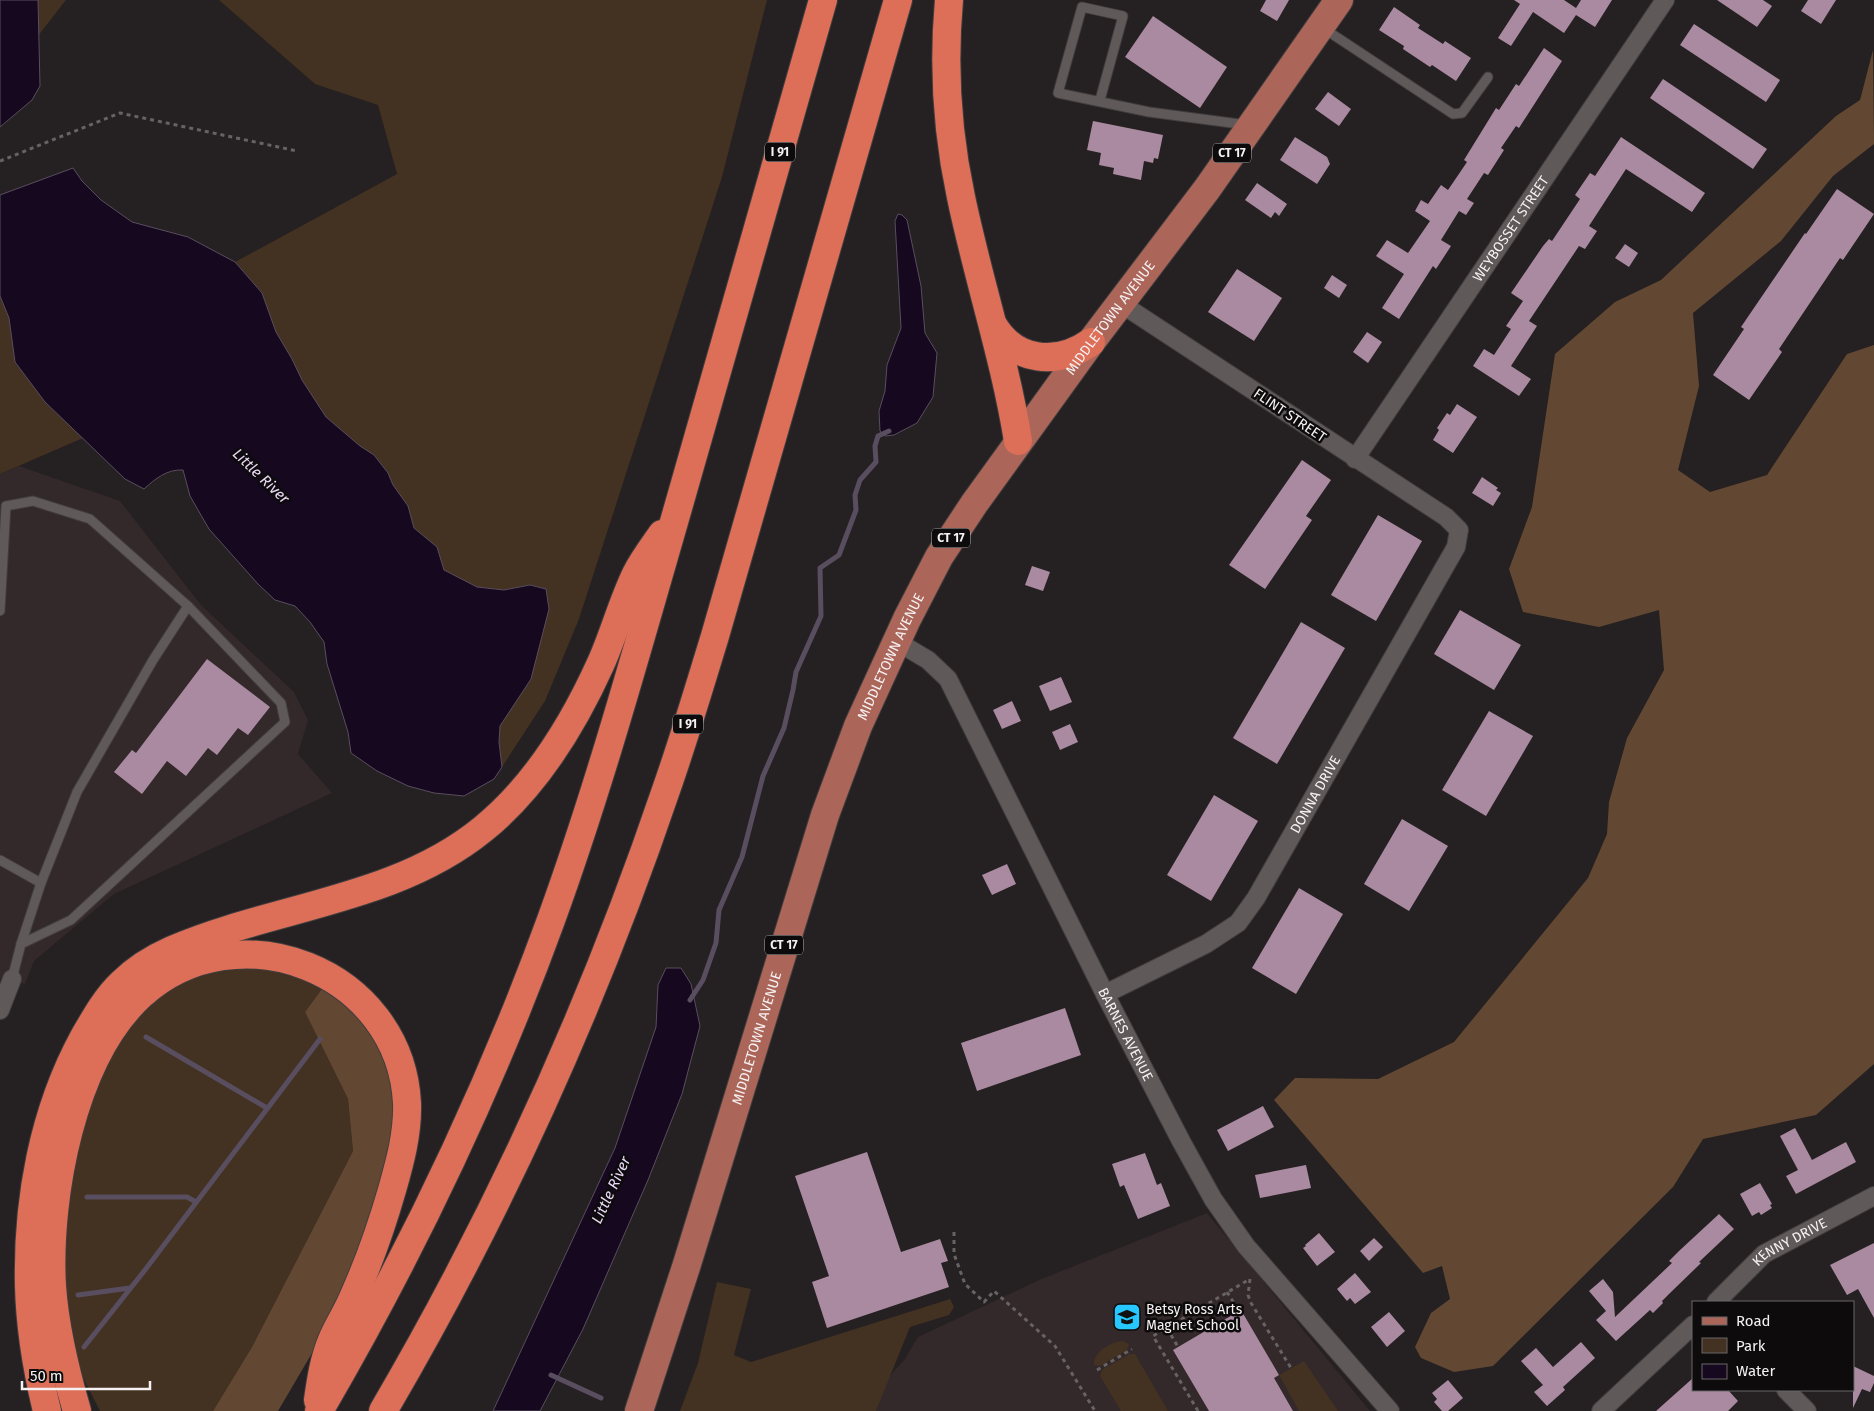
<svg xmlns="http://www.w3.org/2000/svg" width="1874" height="1411" font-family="'Fira Sans',sans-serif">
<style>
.built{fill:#33282a}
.green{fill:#433121}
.forest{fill:#624832}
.water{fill:#16081f;stroke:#594e5f}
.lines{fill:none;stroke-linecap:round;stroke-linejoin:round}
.stream{stroke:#594e5f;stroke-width:5}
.building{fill:#aa8aa0}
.lane-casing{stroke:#413d3e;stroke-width:11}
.street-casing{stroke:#413d3e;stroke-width:20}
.primary-casing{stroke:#413d3e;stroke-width:30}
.highway-casing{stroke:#413d3e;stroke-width:30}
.path{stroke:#676364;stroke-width:3;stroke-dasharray:4 4;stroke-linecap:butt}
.lane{stroke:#5f595a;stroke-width:9}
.street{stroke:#5f595a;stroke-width:18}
.primary{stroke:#ab6659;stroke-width:28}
.highway{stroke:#dd6f59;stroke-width:28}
.labels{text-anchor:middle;stroke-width:5;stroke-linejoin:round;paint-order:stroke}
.shield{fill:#0d0b0b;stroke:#b0adad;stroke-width:1}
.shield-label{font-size:12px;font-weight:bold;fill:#f6f2f3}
.street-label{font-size:14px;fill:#f6f2f3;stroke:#0d0b0b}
.poi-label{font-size:14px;fill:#f6f2f3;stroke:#0d0b0b;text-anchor:start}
.water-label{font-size:15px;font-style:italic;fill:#ebd9f9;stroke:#0d0b0b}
</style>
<rect width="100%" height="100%" fill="#252021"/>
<!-- built -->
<g class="built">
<polygon points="19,466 120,501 201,605 294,692 308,720 298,754 332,793 114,894 34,961 25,984 0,979 0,474"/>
<polygon points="1207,1213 1370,1411 876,1411 889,1377 904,1360 918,1337 1039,1280"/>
</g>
<!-- green -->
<g class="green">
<polygon points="38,0 66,0 38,36"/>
<polygon points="219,0 767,0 722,177 579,619 545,701 502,767 499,742 500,726 531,679 530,585 504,590 477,587 444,570 437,547 414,528 408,506 393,485 388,473 374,455 360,446 326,417 302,380 292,359 276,332 262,293 235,262 397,174 378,105 315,84"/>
<polygon points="0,296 9,318 15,362 45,402 83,438 0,474"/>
<polygon points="219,968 282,970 324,986 305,1012 348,1099 353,1151 252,1347 213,1411 100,1411 79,1370 67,1314 65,1247 71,1180 87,1109 110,1056 134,1018 180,981"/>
<polygon points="717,1282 751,1289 734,1355 751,1362 950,1299 954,1307 949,1315 910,1327 876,1411 680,1411 698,1363"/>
<path d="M 1123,1341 L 1129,1344 L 1127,1350 L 1100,1366 L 1094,1365 C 1092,1353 1111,1341 1123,1341 Z"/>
<polygon points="1129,1354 1135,1354 1168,1411 1121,1411 1100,1376 1102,1370"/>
<polygon points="1304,1361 1338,1411 1299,1411 1279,1375"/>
</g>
<!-- forest -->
<g class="forest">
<polygon points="1873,50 1874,144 1833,176 1781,241 1693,313 1699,386 1678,470 1710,492 1767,475 1847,354 1874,345 1874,1064 1816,1115 1703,1139 1673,1187 1493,1366 1454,1372 1421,1358 1415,1347 1431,1313 1450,1299 1442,1266 1423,1273 1274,1100 1295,1078 1378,1079 1454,1042 1588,878 1607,834 1609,802 1627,738 1664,670 1659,610 1599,627 1523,612 1509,569 1532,507 1555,354 1615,302 1661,280 1836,116 1860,100"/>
<polygon points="324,986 342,999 378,1040 396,1096 392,1146 360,1254 315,1348 278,1411 213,1411 252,1347 353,1151 348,1099 305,1012"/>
</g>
<!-- water -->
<g class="water">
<polygon points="0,0 38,0 40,86 32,100 0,127"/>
<path d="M 73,168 L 82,181 L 101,200 L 132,222 L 188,237 L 235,262 L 262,293 L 276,332 L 292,359 L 302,380 L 326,417 L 360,446 L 374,455 L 388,473 L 393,485 L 408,506 L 414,528 L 437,547 L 444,570 L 477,587 L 504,590 L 530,585 L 546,589 L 549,609 L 531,679 L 500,726 L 499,742 L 502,767 L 494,779 L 464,796 L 434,793 L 408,786 L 377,771 L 351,753 L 348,732 L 327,664 L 324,642 L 310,622 L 295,606 L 275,600 L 258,584 L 209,529 L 190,496 L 183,470 C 167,469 155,479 144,489 L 125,479 L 45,402 L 15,362 L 9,318 L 0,296 L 0,195 Z"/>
<polygon points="898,214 902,215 907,220 921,286 925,333 937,353 933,397 917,423 894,435 885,436 880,431 879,411 885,391 887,365 901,328 895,221"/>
<polygon points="666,968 681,968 691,984 700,1026 682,1094 648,1180 583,1329 540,1411 493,1411 615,1148 656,1027 658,985"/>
</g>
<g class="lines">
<!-- stream -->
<g class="stream">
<polyline points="690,1000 703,980 716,943 719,910 742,857 763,776 784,728 793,690 796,672 821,616 820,568 839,555 856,510 855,495 860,480 876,462 875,446 878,436 889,431"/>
<polyline points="146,1037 267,1108"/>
<polyline points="87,1197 187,1197 196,1202"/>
<polyline points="78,1295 130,1288"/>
<polyline points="84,1347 145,1270 320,1039"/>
<polyline points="551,1375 601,1398"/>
</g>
</g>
<!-- building -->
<g class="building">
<polygon points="1266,0 1289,0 1277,21 1260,11"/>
<polygon points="1514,0 1564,0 1576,8 1581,0 1612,0 1595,27 1576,15 1564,33 1533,12 1511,46 1498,38 1520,4"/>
<polygon points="1717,0 1763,0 1772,6 1757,27"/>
<polygon points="1808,0 1836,0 1821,24 1801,11"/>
<polygon points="1394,7 1420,25 1418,28 1443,44 1445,41 1471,58 1456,81 1432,65 1430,67 1403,49 1404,46 1379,30"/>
<polygon points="1153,16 1227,67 1200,108 1125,57"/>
<polygon points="1694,24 1780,80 1766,102 1680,45"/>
<polygon points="1544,48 1562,61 1519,128 1516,126 1501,148 1504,150 1488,175 1484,173 1467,199 1474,203 1466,215 1459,211 1441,240 1451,246 1436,269 1433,266 1399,319 1382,308 1404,274 1376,256 1387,240 1408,253 1430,221 1415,211 1421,200 1428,204 1441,185 1448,190 1467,162 1464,160 1496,108 1499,110 1516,84 1519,86"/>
<polygon points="1663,79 1767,149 1753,169 1650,98"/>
<polygon points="1328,92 1351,109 1339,126 1315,109"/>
<polygon points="1093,121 1163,135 1158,159 1154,158 1153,163 1144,161 1141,180 1113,174 1114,168 1099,165 1101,153 1087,150"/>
<polygon points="1295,137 1327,157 1330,164 1317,184 1280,160"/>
<polygon points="1621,137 1705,193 1692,212 1626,169 1589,226 1597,231 1585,249 1579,246 1529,321 1537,326 1511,366 1531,379 1519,396 1473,366 1484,349 1494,355 1511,329 1506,326 1523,301 1511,293 1543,246 1549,239 1552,241 1580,199 1575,195 1590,173 1595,176"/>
<polygon points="1257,183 1287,204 1279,216 1275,212 1271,218 1245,200"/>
<polygon points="1837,189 1874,214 1843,260 1840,258 1779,349 1782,352 1749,400 1713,375 1744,329 1741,327 1805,233 1806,234"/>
<polygon points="1625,244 1638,253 1629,267 1615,258"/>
<polygon points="1237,269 1282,298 1254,341 1208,312"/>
<polygon points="1332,275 1347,285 1339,298 1324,288"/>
<polygon points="1367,332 1382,342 1368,363 1353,352"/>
<polygon points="1457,404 1477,417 1453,453 1433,440 1439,430 1437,428 1447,413 1450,415"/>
<polygon points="1302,460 1331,480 1306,516 1312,520 1265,589 1229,565"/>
<polygon points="1482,477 1498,488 1496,490 1501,493 1493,506 1472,493"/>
<polygon points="1378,515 1422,541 1376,621 1331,595"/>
<polygon points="1032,566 1050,572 1043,591 1025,585"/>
<polygon points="1460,610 1521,645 1494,690 1434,654"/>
<polygon points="1301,622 1345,648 1277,764 1233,738"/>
<polygon points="207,659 270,707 248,735 238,728 217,755 208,748 186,776 167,761 142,794 114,772 132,750 136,753"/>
<polygon points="1061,677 1072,702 1050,711 1039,686"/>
<polygon points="1012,701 1021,721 1002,729 993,710"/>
<polygon points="1489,711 1533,736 1486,816 1442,790"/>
<polygon points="1070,724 1078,742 1060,750 1052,732"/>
<polygon points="1214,795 1258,821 1211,901 1167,875"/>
<polygon points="1402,819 1448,846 1409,911 1364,884"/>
<polygon points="1007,864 1016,884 992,895 982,875"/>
<polygon points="1299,888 1343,914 1296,994 1252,968"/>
<polygon points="1065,1008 1081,1055 977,1091 961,1043"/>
<polygon points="1263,1106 1274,1127 1228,1151 1217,1130"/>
<polygon points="1795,1128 1812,1160 1846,1142 1856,1162 1796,1194 1786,1176 1798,1170 1780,1136"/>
<polygon points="867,1152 901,1252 940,1239 948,1261 941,1263 949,1287 827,1328 812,1282 829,1276 795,1176"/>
<polygon points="1145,1153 1157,1185 1161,1183 1170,1206 1138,1219 1124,1185 1120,1187 1112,1164"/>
<polygon points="1306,1165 1311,1188 1260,1198 1255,1175"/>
<polygon points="1760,1183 1772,1204 1770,1205 1772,1208 1761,1215 1759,1212 1752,1216 1740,1194"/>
<polygon points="1719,1214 1734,1229 1699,1262 1701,1263 1668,1295 1662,1301 1663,1303 1653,1313 1650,1310 1616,1341 1596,1320 1606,1311 1589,1291 1603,1279 1613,1292 1615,1317 1672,1263 1669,1261 1679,1251"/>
<polygon points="1319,1233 1335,1252 1317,1266 1303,1248 1306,1246 1305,1245"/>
<polygon points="1374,1238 1383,1247 1369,1261 1360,1251"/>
<polygon points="1874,1243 1874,1318 1858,1289 1847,1295 1830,1265"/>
<polygon points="1355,1273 1371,1292 1355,1304 1350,1298 1347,1301 1337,1289"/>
<polygon points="1241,1310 1279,1375 1274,1378 1293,1411 1209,1411 1173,1350"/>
<polygon points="1389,1312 1405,1331 1387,1347 1371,1327"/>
<polygon points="1581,1342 1595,1358 1563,1387 1565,1390 1547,1406 1534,1392 1543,1385 1521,1361 1536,1348 1553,1367"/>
<polygon points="1853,1366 1874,1376 1874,1383 1870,1392 1862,1389 1853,1408"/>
<polygon points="1693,1378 1693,1390 1728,1390 1738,1401 1728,1411 1656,1411"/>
<polygon points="1448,1380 1463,1398 1448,1411 1442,1411 1434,1402 1437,1399 1432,1393"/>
</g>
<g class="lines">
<!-- lane casing -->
<g class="lane-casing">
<g id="lane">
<polyline points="1323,28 1453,114 1462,113 1488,77"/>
<polyline points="1100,100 1123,16 1082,7 1058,93 1149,112 1247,125"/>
<polyline points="0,611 6,506 33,501 90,519 188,606 281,703 285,722 71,920 21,944"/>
<polyline points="0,860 41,883"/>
<polyline points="12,979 21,944 41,883 77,792 153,660 188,606"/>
</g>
</g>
<!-- street casing -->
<g class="street-casing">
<g id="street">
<path id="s1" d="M 1355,459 L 1665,0"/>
<path id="s2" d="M 896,641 L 928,660 L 948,679 L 1105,994 L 1181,1141 L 1213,1199 L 1246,1246 L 1390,1411"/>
<path id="s3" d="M 1105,994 L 1206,944 L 1238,923 L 1256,898 L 1456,547 L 1459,530 L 1446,517 L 1120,303"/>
<polyline points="0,1010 12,979"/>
<path id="s4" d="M 1716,1302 L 1764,1254 L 1874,1196"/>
<polyline points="1786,1390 1807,1411"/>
<polyline points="1601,1411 1693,1325"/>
</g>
</g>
<!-- primary casing -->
<g class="primary-casing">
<g id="primary">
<path id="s5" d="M 639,1411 L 687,1264 L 825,815 L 858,726 L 907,619 L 939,557 L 974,504 L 1091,342 L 1207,189 L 1339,0"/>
</g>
</g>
<!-- highway casing -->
<g class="highway-casing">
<g id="highway">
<path d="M 949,0 C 943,66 947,132 961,197 C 978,279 1005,359 1018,441"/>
<path d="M 993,325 C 1015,362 1057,366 1091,342"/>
<path d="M 47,1411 C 37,1370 30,1329 29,1286 C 27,1201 43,1112 84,1037 C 95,1018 106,998 122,983 C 136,969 154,958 172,950 C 274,906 395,901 483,829 C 536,786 573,725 601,663 C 614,634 622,603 636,574 C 643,560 653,547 662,534"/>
<path d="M 77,1411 C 65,1370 55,1329 52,1286 C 47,1197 72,1058 141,995 C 238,907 400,971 407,1103 C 408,1133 400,1162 392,1190 C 381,1228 368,1265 352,1300 C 346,1314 338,1326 332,1340 C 324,1359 321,1379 318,1400"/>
<path d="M 319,1411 C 410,1255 489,1090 551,920 C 600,785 638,646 678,508 C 726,339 775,169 823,0"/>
<path d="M 383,1411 C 498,1215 593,1005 666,790 C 684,739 699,688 715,636 L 898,0"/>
</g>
</g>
<!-- path -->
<g class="path">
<polyline points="0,161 120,113 297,151"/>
<polyline points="954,1232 954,1254 965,1284 984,1302 994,1291 1055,1346 1095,1411"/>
<polyline points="1250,1279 1248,1295 1251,1303 1291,1368"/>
<polyline points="1227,1292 1239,1311"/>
<polyline points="1167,1328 1178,1347"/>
<polyline points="1097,1370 1132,1349"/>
<polyline points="1198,1411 1153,1336 1250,1279"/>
</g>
<!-- lane -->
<use href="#lane" class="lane"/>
<!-- street -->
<use href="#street" class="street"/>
<!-- primary -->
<use href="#primary" class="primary"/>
<!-- highway -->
<use href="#highway" class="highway"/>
</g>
<!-- icons -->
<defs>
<g id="school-square" transform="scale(1.4375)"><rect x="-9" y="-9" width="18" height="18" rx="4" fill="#27c8ff" stroke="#0d0b0b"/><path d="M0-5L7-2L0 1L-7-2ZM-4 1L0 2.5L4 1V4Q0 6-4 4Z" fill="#111"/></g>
</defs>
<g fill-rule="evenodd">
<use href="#school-square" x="1127" y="1317"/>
</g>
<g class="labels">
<!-- shield labels -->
<g class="shield">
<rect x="765" y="142.5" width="30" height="19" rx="4"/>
<rect x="1213" y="143.5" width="38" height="19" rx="4"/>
<rect x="932" y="528.5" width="38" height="19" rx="4"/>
<rect x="673" y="714.5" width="30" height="19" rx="4"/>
<rect x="765" y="935.5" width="38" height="19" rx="4"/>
</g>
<g class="shield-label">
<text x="780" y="156">I 91</text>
<text x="1232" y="157">CT 17</text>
<text x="951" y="542">CT 17</text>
<text x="688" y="728">I 91</text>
<text x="784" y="949">CT 17</text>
</g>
<!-- street labels -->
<g class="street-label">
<text dy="5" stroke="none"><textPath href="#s1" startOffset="278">WEYBOSSET STREET</textPath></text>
<text dy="5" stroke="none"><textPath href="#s5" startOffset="1201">MIDDLETOWN AVENUE</textPath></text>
<text transform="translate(1290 415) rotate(34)" y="5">FLINT STREET</text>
<text dy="5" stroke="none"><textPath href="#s5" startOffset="796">MIDDLETOWN AVENUE</textPath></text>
<text dy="5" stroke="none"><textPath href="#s3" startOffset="301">DONNA DRIVE</textPath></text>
<text dy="5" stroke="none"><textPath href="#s2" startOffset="462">BARNES AVENUE</textPath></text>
<text dy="5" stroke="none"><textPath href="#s5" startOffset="391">MIDDLETOWN AVENUE</textPath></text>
<text dy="5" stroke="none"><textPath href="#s4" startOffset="96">KENNY DRIVE</textPath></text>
</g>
<!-- poi labels -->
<g class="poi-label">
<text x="1146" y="1314">Betsy Ross Arts<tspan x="1146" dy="16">Magnet School</tspan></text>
</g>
<!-- water labels -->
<g class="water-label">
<text transform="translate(261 476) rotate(44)" y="5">Little River</text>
<text transform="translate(611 1190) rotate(-65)" y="5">Little River</text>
</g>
</g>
<!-- legend -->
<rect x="1692" y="1301" width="162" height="90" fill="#0d0b0b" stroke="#6a6768"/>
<rect x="1702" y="1317" width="25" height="8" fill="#ab6659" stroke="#6a6768"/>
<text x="1736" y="1326" font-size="15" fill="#f6f2f3">Road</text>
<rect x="1702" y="1338" width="25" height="15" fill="#433121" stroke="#6a6768"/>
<text x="1736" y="1351" font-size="15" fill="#f6f2f3">Park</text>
<rect x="1702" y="1364" width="25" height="15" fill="#16081f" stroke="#6a6768"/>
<text x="1736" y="1376" font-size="15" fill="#f6f2f3">Water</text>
<!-- scale -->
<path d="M22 1381v8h128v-8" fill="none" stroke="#f6f2f3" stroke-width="2.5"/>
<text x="30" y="1381" font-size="15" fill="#f6f2f3" stroke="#0d0b0b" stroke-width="4" paint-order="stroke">50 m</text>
</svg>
